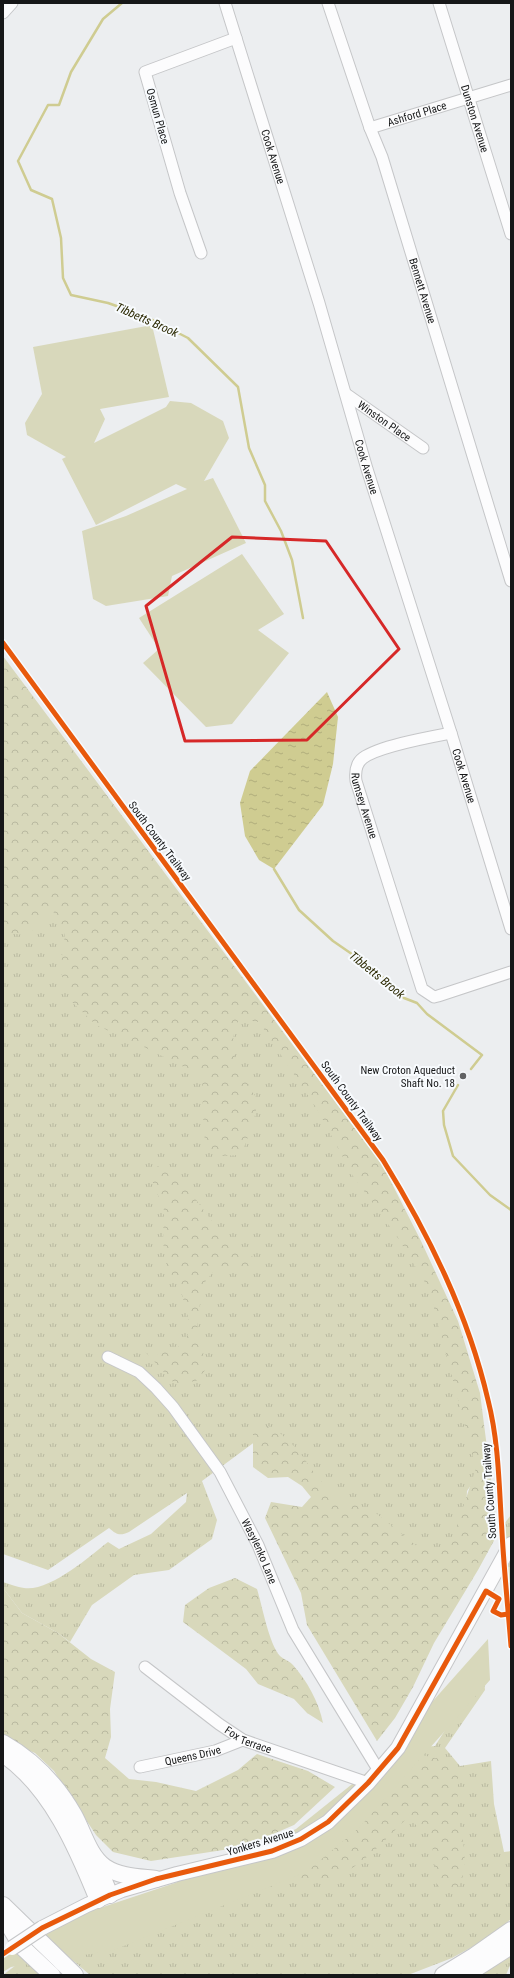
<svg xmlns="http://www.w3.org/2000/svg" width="514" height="1978" font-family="'Roboto Condensed',sans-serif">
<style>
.grass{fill:url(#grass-tufts)}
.forest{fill:url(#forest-crowns)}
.park{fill:#d8d8bb}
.water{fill:url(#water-ripples)}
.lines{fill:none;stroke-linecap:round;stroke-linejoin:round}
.stream{stroke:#cfcc91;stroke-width:2.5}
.minor-casing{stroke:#c5c6c8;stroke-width:13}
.major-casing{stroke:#c5c6c8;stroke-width:16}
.highway-casing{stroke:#c5c6c8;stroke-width:18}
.minor{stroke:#fcfcfd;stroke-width:11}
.major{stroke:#fcfcfd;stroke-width:14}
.highway{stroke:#fcfcfd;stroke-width:16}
.major-bridge-casing{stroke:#c5c6c8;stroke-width:16;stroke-linecap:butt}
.major-bridge{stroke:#fcfcfd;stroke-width:14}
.cycleway-casing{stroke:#f8fbfe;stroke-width:8}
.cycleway{stroke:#e8590c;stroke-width:5}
.marked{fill:none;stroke:#d62828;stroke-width:3;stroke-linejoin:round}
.poi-dot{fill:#616264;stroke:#f8fbfe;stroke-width:1.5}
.labels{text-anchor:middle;stroke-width:4;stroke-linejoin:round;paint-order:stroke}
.street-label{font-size:11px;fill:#161718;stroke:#f8fbfe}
.poi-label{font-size:11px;fill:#161718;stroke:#f8fbfe;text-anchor:end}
.water-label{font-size:12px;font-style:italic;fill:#2e2c06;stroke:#f8fbfe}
</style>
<defs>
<pattern id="grass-tufts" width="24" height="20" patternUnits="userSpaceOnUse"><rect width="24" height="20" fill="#d8d8bb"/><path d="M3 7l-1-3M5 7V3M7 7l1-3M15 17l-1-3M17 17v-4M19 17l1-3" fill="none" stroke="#b9b9a0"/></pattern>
<pattern id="forest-crowns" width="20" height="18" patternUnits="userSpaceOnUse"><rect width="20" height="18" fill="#d8d8bb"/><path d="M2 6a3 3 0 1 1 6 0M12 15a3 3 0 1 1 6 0" fill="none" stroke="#b9b9a0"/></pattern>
<pattern id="water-ripples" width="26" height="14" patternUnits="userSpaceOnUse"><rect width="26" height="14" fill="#cfcc91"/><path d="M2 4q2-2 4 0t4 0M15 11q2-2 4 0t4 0" fill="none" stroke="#b1ae7c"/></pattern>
</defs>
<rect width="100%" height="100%" fill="#eceef0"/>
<!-- grass -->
<g class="grass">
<path d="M 3,670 L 282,1044 L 437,1295 L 482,1469 L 467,1491 L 464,1544 L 421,1585 L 267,1433 L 202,1481 L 217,1520 L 212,1539 L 169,1570 L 134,1575 L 92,1605 L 70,1642 L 58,1633 L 22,1613 L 3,1588 L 3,1582 C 10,1584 17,1587 24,1588 C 49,1592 89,1557 108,1542 L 119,1549 L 151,1534 L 186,1502 L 187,1493 L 129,1532 C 120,1536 117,1535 109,1528 L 48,1570 L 3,1554 Z"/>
<polygon points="511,1515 511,1610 504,1524"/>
<polygon points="484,1678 485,1690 445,1748 460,1766 491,1761 494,1804 504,1852 511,1851 511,1919 490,1937 452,1958 408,1975 90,1975 51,1942 253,1872 422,1747 435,1746 476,1681"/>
<polygon points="511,1952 511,1963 506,1975 478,1975"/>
<polygon points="24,1959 49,1975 3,1975"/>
</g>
<!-- forest -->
<g class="forest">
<path d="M 3,656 L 383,1166 L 421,1241 L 458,1321 L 480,1393 L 496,1518 L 496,1537 L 478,1570 L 434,1643 L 413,1687 L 395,1718 L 377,1741 L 307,1625 L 301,1593 L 265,1518 L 271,1502 L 302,1507 L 311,1497 L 302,1486 L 288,1477 L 268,1478 L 253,1467 L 253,1434 L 268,1426 L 281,1434 L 298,1450 L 318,1478 L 341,1501 L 372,1510 L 418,1547 L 436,1553 L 452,1541 L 476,1468 L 429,1289 L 396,1235 L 353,1176 L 317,1109 L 259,1022 L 239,1019 C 223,1051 243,1074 258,1101 L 253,1124 L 241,1155 L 220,1156 L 205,1144 L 203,1115 L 202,1076 L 144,1047 L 96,1025 L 72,1002 L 60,970 L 65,935 L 52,909 L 28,935 L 3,933 Z"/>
<polygon points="162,1163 185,1185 226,1240 253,1257 251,1266 231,1272 215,1269 202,1286 197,1329 207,1368 196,1381 175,1384 139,1345 155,1355 178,1347 189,1333 188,1317 180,1287 167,1268 163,1242 164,1210 149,1173"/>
<path d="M 235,1578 L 257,1589 C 262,1605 269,1644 280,1656 C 284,1660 290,1661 293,1665 C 307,1681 319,1702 323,1723 L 307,1713 L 294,1699 L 258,1684 L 246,1669 L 183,1622 L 185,1605 L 209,1588 Z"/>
<polygon points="3,1588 22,1613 58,1633 91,1659 115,1672 110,1709 111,1737 105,1758 129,1779 156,1782 196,1791 238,1770 257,1754 308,1771 335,1787 294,1825 243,1847 151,1861 113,1852 96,1835 54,1771 35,1753 3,1740"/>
<path d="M 417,1754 L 445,1760 L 458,1772 C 458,1786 457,1800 458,1813 C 462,1843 473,1867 454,1895 L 437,1886 L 431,1836 L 407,1818 C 377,1848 344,1888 297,1884 L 294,1864 Z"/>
</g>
<!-- park -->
<g class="park">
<polygon points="152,325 169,397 100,409 105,419 94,443 166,407 170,401 191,403 223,421 229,438 204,481 213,478 246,543 172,576 168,596 106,606 93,599 82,531 126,516 187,489 176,484 96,525 62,459 66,457 27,435 25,423 42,394 33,347"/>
<polygon points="242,554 284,614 258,630 289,653 232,724 206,727 143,663 159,649 139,618"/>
<polygon points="488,1639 490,1680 359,1828 306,1872 114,1950 11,1967 3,1972 3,1951 37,1929 175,1883 296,1829 376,1765"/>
</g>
<!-- water -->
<polygon class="water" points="327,692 338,717 333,764 323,805 274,869 259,860 245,836 240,803 250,771"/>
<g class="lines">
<!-- stream -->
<g class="stream">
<polyline points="122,3 103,19 71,72 59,105 48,105 18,161 31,190 52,199 61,238 63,278 71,295 108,303 145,316 188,338 238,387 249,448 265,485 265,501 281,531 292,560 303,618"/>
<polyline points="274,869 299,910 333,941 375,970 404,998 417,1003 427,1014 482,1055 471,1069"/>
<polyline points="458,1085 443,1111 444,1125 453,1156 490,1195 511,1210"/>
</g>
<!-- minor casing -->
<g class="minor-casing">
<g id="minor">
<path id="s1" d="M 225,3 L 319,303 L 367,469 L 451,733 L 511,929"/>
<path id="s2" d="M 328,3 L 370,128 L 382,157 L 511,581"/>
<path id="s3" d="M 439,3 L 511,234"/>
<polyline points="3,13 12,3"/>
<path id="s4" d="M 370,128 L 511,85"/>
<polyline points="201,253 180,193 145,72 236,38"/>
<path id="s5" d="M 346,394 L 423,448"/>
<path id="s6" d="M 451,733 C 430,737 379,746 363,758 C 355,764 355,773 356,781 L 422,989 L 434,997 L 438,996 L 511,972"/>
<path id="s7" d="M 108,1357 L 139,1372 L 156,1388 L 173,1407 L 220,1472 L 258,1545 L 293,1630 L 379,1771"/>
<path id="s8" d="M 145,1667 L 219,1724 L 243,1740 L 368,1783"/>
<path id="s9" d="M 140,1767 L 215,1751 L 243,1740"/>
</g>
</g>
<!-- major casing -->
<g class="major-casing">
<polyline id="major" points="42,1928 87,1905 122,1890 177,1874 272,1851 301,1839 328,1822 368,1783 398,1748 511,1544"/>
</g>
<!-- highway casing -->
<g class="highway-casing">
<g id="highway">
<path d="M 3,1743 C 33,1760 57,1785 74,1815 C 83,1831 89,1856 105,1867 C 120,1877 139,1877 156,1879"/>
<path d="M 3,1754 C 51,1787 77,1848 98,1900"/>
<polyline points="95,1859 110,1895"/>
<polyline points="3,1905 75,1975"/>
<polyline points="8,1924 22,1947 52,1975"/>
<polyline points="443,1975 474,1956 511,1930"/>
<polyline points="466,1975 511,1946"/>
</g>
</g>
<!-- minor -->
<use href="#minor" class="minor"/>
<!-- major -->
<use href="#major" class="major"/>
<!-- highway -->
<use href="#highway" class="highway"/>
<!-- major-bridge casing -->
<g class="major-bridge-casing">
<polyline id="major-bridge" points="12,1948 42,1928"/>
</g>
<!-- major-bridge -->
<use href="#major-bridge" class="major-bridge"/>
<!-- cycleway casing -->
<g class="cycleway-casing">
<g id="cycleway">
<path d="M 3,643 L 383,1160 C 429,1235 468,1314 488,1400 C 499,1443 499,1487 502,1532 C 504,1570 508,1608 511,1646"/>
<polyline points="3,1954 42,1928 110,1895 156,1879 272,1851 301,1839 328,1822 368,1783 398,1748 486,1591 499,1599 493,1611 501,1615 508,1614"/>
</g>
</g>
<!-- cycleway -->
<use href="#cycleway" class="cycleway"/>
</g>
<!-- marked area -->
<path class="marked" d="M 232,537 L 326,541 L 399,649 L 307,740 L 185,741 L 146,606 Z"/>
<!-- markers -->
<circle class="poi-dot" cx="463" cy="1076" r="4"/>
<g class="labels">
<!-- street labels -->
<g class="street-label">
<text dy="4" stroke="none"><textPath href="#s4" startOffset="49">Ashford Place</textPath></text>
<text transform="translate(158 116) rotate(74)" y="4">Osmun Place</text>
<text dy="4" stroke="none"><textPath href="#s3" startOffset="121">Dunston Avenue</textPath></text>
<text dy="4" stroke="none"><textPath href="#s1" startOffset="161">Cook Avenue</textPath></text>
<text dy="4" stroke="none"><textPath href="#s2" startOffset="303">Bennett Avenue</textPath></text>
<text dy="4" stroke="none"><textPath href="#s5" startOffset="47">Winston Place</textPath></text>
<text dy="4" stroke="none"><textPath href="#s1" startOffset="485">Cook Avenue</textPath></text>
<text dy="4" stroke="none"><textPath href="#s1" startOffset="809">Cook Avenue</textPath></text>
<text dy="4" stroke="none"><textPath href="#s6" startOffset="143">Rumsey Avenue</textPath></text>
<text transform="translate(160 841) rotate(53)" y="4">South County Trailway</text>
<text transform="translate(352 1101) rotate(54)" y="4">South County Trailway</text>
<text transform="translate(489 1491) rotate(-94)" y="4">South County Trailway</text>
<text dy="4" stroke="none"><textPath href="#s7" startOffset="252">Wasylenko Lane</textPath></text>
<text dy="4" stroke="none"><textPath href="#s8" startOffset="127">Fox Terrace</textPath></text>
<text dy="4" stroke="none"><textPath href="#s9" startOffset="54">Queens Drive</textPath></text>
<text transform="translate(260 1842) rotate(-17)" y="4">Yonkers Avenue</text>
</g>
<!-- poi labels -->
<g class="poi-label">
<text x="455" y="1074">New Croton Aqueduct<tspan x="455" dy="13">Shaft No. 18</tspan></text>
</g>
<!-- water labels -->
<g class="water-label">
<text transform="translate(147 320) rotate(24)" y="4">Tibbetts Brook</text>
<text transform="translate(377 975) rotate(39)" y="4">Tibbetts Brook</text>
</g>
</g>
<!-- border -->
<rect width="514" height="1978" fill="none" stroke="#161718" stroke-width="8"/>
</svg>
